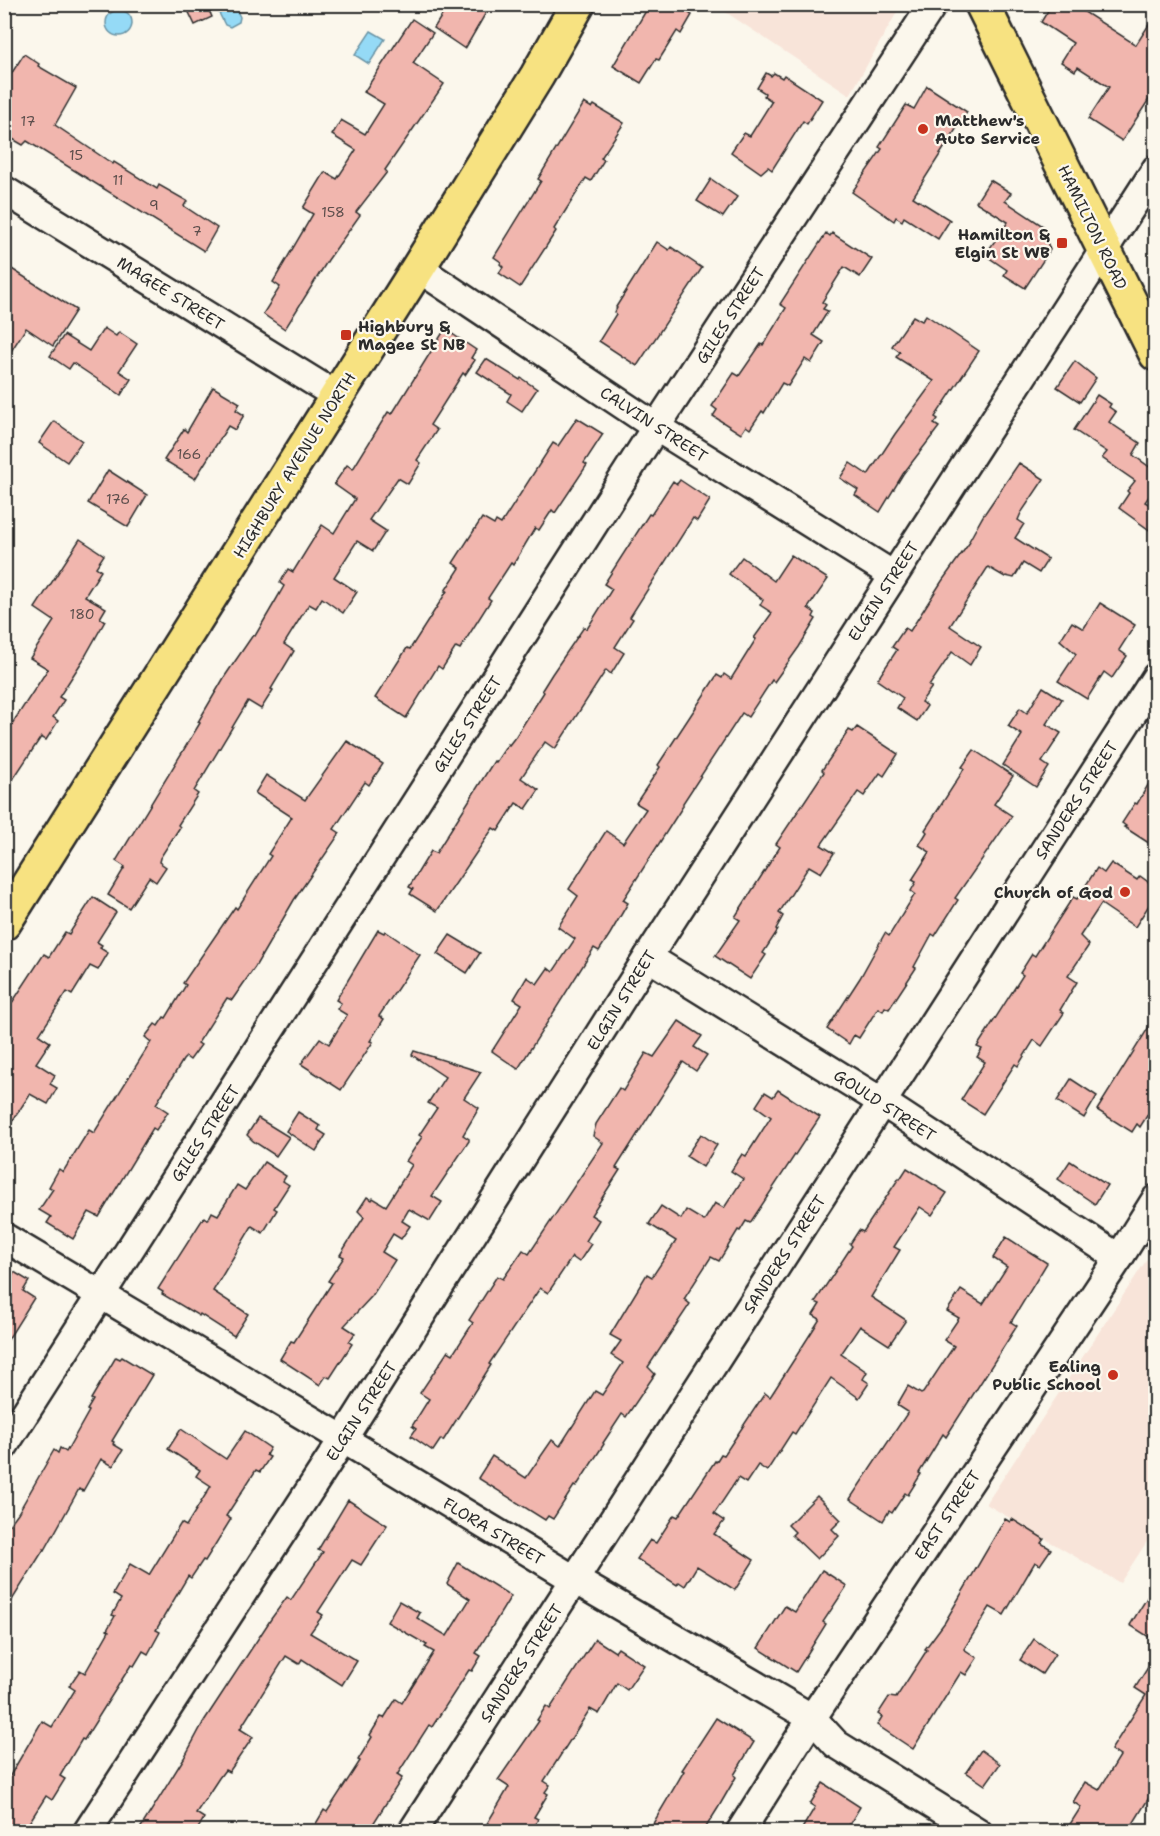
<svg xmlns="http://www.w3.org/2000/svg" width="1160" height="1836" font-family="'Shantell Sans',sans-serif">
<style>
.built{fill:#f8e4d9}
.water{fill:#95daf6;stroke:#6b94a5;stroke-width:1.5}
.building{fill:#f1b6ae;stroke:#2b2b2b;stroke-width:1.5}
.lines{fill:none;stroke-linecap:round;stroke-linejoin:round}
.minor-casing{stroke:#2b2b2b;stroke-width:32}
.major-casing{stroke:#2b2b2b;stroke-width:38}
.minor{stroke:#fbf7ec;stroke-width:27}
.major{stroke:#f7e281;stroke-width:33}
.poi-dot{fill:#c8321e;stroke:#fbf7ec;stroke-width:2}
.labels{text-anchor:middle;stroke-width:4.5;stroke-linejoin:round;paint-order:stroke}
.number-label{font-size:14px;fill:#5c4e4c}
.poi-label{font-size:16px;font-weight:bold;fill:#2b2b2b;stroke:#fbf7ec;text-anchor:end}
.street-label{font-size:16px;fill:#2b2b2b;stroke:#fbf7ec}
</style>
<rect width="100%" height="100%" fill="#fbf7ec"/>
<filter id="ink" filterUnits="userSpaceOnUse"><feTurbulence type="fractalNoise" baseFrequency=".0167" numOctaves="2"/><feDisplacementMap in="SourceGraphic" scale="12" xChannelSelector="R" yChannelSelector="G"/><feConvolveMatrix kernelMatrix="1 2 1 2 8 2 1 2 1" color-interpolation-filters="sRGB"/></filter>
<g filter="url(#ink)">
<!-- built -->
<g class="built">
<polygon points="715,5 901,5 850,95"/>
<polygon points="1155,1247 1155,1529 1120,1583 986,1504"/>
</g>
<!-- water -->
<g class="water">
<polygon points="215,5 234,5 240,17 239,22 230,27 225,25"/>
<circle cx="119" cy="23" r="13"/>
<polygon points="371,31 385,39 369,64 355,55"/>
</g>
<!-- building -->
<g class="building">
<polygon points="185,4 206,4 212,17 195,25"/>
<polygon points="449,4 491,4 465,49 434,28"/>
<polygon points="650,4 675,4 692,15 681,34 677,31 659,60 656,59 641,83 613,66"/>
<polygon points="1052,4 1072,4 1136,45 1155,15 1155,90 1122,141 1088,119 1109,87 1078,67 1075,71 1061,62 1073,43 1041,22"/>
<polygon points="412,19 433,33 413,63 444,84 385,170 387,172 356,212 360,215 328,260 285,329 263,314 280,287 273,282 313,214 303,208 325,172 337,179 356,150 332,135 341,120 365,134 384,104 364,92"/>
<polygon points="24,54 39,64 38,66 76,88 55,125 113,164 114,162 157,189 159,185 187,201 184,206 217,228 204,251 27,141 23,145 4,134 4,85"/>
<polygon points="766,73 771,76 774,73 782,78 784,75 822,100 807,124 803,121 772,170 768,167 761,173 731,152 744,133 750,136 772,101 764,96 765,93 757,88"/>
<polygon points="927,86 967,112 913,197 950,220 938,239 904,217 902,221 896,217 894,221 852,192 882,149 879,147 906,105 914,109"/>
<polygon points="584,103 592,108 594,105 624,123 601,158 604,160 591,181 586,178 554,229 556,231 520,287 499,273 503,267 500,264 501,262 494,257 541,181 538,179"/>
<polygon points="711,179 737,197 723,217 697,201"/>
<polygon points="990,180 1011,193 1005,201 1043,226 1042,228 1050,250 1025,288 1004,275 1007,270 985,255 1008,222 976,202"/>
<polygon points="826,233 830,236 832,233 872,259 860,277 844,267 822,302 826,305 823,309 828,311 813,335 824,342 811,363 805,359 788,386 782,383 764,413 762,411 750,429 746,426 741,434 713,416 717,410 712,406 734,373 739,376 761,344 763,345 786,308 780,304"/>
<polygon points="657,242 669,250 671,247 702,268 637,366 599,341 616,314 615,312 617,308 616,307"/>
<polygon points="4,264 76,310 53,346 26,328 4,362"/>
<polygon points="926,315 979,351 935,417 938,419 934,424 939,427 903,474 880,512 855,495 858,490 840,478 850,463 868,475 895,434 934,381 896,357 900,352 892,346 913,316 922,321"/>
<polygon points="104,328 116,336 119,332 137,344 119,371 131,379 121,395 73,363 69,369 50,356 64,335 89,351"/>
<polygon points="445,329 476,350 471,358 475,360 465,375 463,373 430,425 437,430 417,460 421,463 408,484 398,478 369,520 386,531 373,551 357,541 334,577 357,592 343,613 322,598 316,608 309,604 284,644 294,651 271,689 273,690 261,709 248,701 194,791 198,794 178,825 180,827 160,858 159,862 166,867 156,882 149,877 129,908 108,895 125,867 116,861 200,723 198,722 225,676 253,635 255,636 276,600 284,586 280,583 288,569 293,572 322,525 334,533 355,499 334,484 347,465 353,469 388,412 392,414"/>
<polygon points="486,359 520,380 521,378 537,389 522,411 507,401 511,394 477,372"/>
<polygon points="1075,361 1096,378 1080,402 1057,387"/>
<polygon points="213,387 240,403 236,410 244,415 235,430 228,426 195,479 164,460 184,429 187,432"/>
<polygon points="1097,395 1111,404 1109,407 1116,412 1109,422 1140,443 1133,455 1155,471 1155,488 1145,502 1155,508 1155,534 1119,508 1129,493 1127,491 1135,481 1102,458 1107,452 1074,430"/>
<polygon points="577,418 603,434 584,463 587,465 555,513 552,510 539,530 535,528 513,565 511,563 488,598 491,600 460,649 456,647 442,669 438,666 406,718 375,698 407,648 410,649 447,591 445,591 460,568 453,563 482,518 494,525 496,521 501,524 553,443 558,446"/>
<polygon points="54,421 82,441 67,462 39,443"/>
<polygon points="1019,463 1044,479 1021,513 1018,520 1024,524 1015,538 1048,559 1039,573 1023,563 1014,578 1006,576 1005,577 988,567 950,626 981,647 970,665 952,652 929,686 932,687 921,702 927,706 917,721 897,708 903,698 877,680 897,650 892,647 905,628 910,631 942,581 970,542 969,541 983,516"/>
<polygon points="108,470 147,495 128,527 88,503"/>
<polygon points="680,480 710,500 697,521 693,518 630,617 633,619 615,647 624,653 611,674 606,670 555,749 545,742 521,778 539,790 526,809 516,803 498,831 493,828 437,911 410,894 413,889 409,887 431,851 436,853 494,761 496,762 508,744 509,745 516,736 544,692 542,690 552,674 584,627 587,629 612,589 604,584 649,514 651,515 673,481 677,484"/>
<polygon points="80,539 104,555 96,567 101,571 85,596 106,608 100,618 105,621 83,660 59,697 64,700 53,717 58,721 46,740 41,737 4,793 4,736 48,669 30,658 54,621 35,608"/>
<polygon points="791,555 828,579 808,608 815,613 813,617 816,619 799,647 774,682 772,680 748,717 742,713 683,803 683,806 623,900 628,903 610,934 599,951 594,948 518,1069 492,1051 522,1004 514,999 527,977 537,984 548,968 553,972 575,939 558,927 578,896 569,889 606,831 623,843 646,809 636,803 660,767 658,765 717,675 722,678 724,674 731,679 756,639 754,638 772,613 760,605 763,600 729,574 742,557 774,581"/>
<polygon points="1100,603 1135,625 1119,650 1127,656 1112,678 1104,672 1087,699 1058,681 1076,654 1060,640 1072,622 1082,628 1084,628"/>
<polygon points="1043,687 1062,699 1046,724 1061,733 1042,762 1049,767 1036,787 1003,765 1022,735 1008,726 1020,708 1027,713"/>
<polygon points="857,727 898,754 884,776 880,773 864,796 858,792 821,845 834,853 821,873 809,866 779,913 783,916 776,929 778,930 763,953 766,955 750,979 715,956 740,920 735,917 780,847 776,844 824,772 822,770 849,730 853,732"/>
<polygon points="347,741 383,764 369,785 365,782 334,829 340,833 294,900 255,967 232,1000 227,998 198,1043 201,1045 190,1060 186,1057 183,1060 156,1104 168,1112 156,1130 153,1128 99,1217 89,1212 73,1239 47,1223 51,1217 39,1210 53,1189 49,1187 59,1169 63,1172 89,1130 94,1133 151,1042 145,1037 155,1024 158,1026 164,1017 166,1018 186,985 183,983 235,907 237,909 271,856 268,854 292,817 255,793 266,775 305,800"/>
<polygon points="974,750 1013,776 994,804 1012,816 955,898 958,900 935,936 932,934 914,967 916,968 889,1009 885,1007 883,1011 878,1008 859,1038 854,1035 849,1044 827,1029 860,978 885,933 889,936 915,894 911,891 916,882 912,880 930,852 919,845 927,832 925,830 961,774 964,768 962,767"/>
<polygon points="1155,773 1155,847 1124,827 1126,826 1122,823 1135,803 1137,804"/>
<polygon points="1111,863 1137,880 1140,876 1155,887 1155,896 1135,927 1101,904 1080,936 1089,945 1068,976 1077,982 1060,1010 1064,1013 1042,1046 1034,1040 1018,1066 1015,1064 983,1114 961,1100 985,1062 977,1057 982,1049 977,1047 1023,975 1020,973 1032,954 1035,956 1073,897 1077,899 1097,868 1104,873"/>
<polygon points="93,897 116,912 97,942 102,945 100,948 108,953 98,970 90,966 72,995 67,992 39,1035 50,1042 36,1063 55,1075 50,1084 57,1088 48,1104 30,1094 4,1134 4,1015 44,954 49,957 65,932 69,934"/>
<polygon points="378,930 384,933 385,931 420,955 379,1016 384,1019 370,1041 373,1042 341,1090 301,1064 320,1038 329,1044 347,1015 337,1009 341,1003 336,1000"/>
<polygon points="450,935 480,953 467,973 437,954"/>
<polygon points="1155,1017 1155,1103 1140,1127 1137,1124 1132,1132 1097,1110"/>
<polygon points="679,1021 702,1036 694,1047 707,1055 696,1071 683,1062 616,1168 620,1170 591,1215 599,1220 586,1241 591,1244 579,1262 572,1257 548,1293 540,1288 489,1364 491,1365 443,1441 441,1439 433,1451 411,1436 416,1429 412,1426 429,1399 420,1393 448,1351 453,1354 473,1323 469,1320 497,1276 503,1279 523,1250 529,1254 603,1143 593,1136 596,1124 619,1088 623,1091 646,1053 654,1057"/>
<polygon points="414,1051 481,1072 464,1098 479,1108 463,1135 469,1139 469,1141 432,1196 442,1202 430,1221 409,1209 402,1221 410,1226 401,1239 393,1234 382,1252 395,1260 372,1296 344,1326 355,1333 349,1342 352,1344 330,1378 326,1376 320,1385 280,1359 291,1341 294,1342 332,1283 328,1281 344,1257 340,1255 364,1217 358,1211 367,1197 372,1200 373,1198 386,1206 412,1165 406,1161 422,1137 419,1135 437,1108 428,1103 445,1077 412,1055"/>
<polygon points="1071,1079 1097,1096 1084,1118 1057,1101"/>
<polygon points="778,1090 820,1117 750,1223 746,1221 740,1231 738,1230 719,1261 711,1257 684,1299 690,1304 648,1367 655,1374 626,1417 622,1414 603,1443 604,1444 576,1487 574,1486 553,1519 548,1516 545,1520 478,1478 492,1456 526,1478 552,1440 560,1446 595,1391 602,1395 623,1363 611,1355 621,1341 610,1335 647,1274 652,1277 676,1241 649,1224 661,1206 681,1219 686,1210 704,1221 715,1203 724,1208 743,1179 731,1171 742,1154 746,1156 771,1117 756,1106 765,1092 773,1097"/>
<polygon points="298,1112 320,1126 318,1130 326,1135 316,1151 286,1131"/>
<polygon points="258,1118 289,1137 276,1156 253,1141 247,1135"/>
<polygon points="701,1134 717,1145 703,1167 686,1156"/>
<polygon points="1070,1161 1107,1185 1095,1204 1058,1179"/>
<polygon points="264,1162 286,1176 283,1181 289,1185 274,1208 277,1210 263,1233 252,1226 213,1291 248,1314 234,1336 200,1314 199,1316 162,1294 163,1292 158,1289 204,1217 208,1220 212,1212 218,1215 237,1185 245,1190"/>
<polygon points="907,1168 947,1193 932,1215 920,1207 894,1247 900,1250 871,1297 906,1320 889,1345 860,1326 841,1354 867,1372 863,1379 869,1383 859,1398 831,1378 795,1434 792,1432 767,1471 758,1465 746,1483 738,1478 714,1514 724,1521 714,1534 754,1560 735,1590 697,1566 685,1586 679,1582 677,1585 637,1559 650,1540 656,1543 674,1515 678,1517 715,1461 716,1462 721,1454 724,1455 765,1393 770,1397 772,1394 820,1319 813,1315 820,1304 815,1302 852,1246 850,1244 859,1230 863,1232 899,1178 900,1179"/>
<polygon points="1006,1237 1047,1263 1011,1322 1017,1326 946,1437 943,1434 919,1473 921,1474 908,1495 905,1493 892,1513 889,1511 883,1521 850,1499 908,1412 897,1405 908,1386 921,1394 923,1393 954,1346 944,1340 959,1318 947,1311 961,1290 983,1304 1007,1267 993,1258"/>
<polygon points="14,1272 29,1281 23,1291 34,1298 4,1346 4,1280 8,1282"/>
<polygon points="116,1357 120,1359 122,1357 152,1375 112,1441 114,1442 113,1444 123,1450 113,1466 101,1459 83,1491 79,1489 45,1550 44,1549 4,1613 4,1532 18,1513 54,1450 58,1453 60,1448 66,1452 89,1411 87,1410 93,1400 91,1399"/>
<polygon points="181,1429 226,1459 245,1431 270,1448 266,1455 270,1457 260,1472 256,1470 226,1516 231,1519 205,1561 203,1560 191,1578 188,1576 156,1630 160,1632 148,1654 143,1651 134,1666 131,1665 84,1740 82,1739 60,1776 65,1779 52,1800 46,1796 27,1826 25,1825 21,1832 4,1832 4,1786 42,1721 52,1727 75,1690 69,1686 80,1670 85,1673 109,1631 107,1630 115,1616 112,1615 121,1599 113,1594 130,1564 149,1575 181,1523 186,1526 211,1486 196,1476 200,1470 168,1449"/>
<polygon points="817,1496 841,1520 832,1529 839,1536 817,1559 792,1535 795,1532 788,1525"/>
<polygon points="348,1500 387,1525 361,1565 352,1560 318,1612 323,1615 310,1633 357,1661 342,1685 302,1659 299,1664 286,1656 240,1729 253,1737 229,1772 225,1770 219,1778 196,1813 204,1818 196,1832 138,1832 184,1758 204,1721 271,1619 287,1597 291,1600 323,1552 318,1550"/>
<polygon points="1005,1519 1010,1522 1012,1519 1044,1539 1041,1543 1051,1549 1040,1565 1035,1562 1004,1615 990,1607 964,1649 977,1658 966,1675 961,1672 913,1749 877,1725 882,1717 878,1714 889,1697 896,1698 927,1650 925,1649 945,1622"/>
<polygon points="458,1563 511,1596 476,1653 481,1656 472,1671 469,1670 432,1727 429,1725 397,1775 402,1778 368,1832 311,1832 324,1810 327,1812 360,1761 358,1760 372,1737 370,1735 381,1717 384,1718 396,1699 402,1703 434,1652 425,1647 427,1645 387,1622 399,1601 420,1613 417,1618 447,1636 470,1599 447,1584"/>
<polygon points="822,1570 847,1586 823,1622 826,1624 796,1672 758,1648 785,1606 795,1612"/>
<polygon points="1155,1585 1155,1641 1130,1625"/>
<polygon points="595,1639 615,1652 618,1648 644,1665 627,1690 617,1683 599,1714 590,1709 544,1781 550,1785 545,1792 548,1794 534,1817 538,1819 531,1832 482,1832 509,1787 498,1780 539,1721 537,1720 546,1706 550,1709"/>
<polygon points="1034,1639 1055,1654 1042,1674 1020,1660"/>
<polygon points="1155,1656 1155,1788 1128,1832 1065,1832 1081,1807 1073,1802 1085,1782 1099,1790 1120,1756 1111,1750 1146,1695 1135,1688"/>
<polygon points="716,1718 754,1742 734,1775 736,1777 718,1808 703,1832 648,1832 684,1771 682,1770"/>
<polygon points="981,1750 1000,1764 985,1785 966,1772"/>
<polygon points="823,1783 860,1807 845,1832 800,1832 815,1807 810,1804"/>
</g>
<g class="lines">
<!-- minor casing -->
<g class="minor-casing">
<g id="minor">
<polyline points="4,190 337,396"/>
<polyline points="418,268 656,427 893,575"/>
<polyline points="648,957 882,1102 1119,1258"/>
<polyline points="4,1237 343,1439 575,1580 812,1718 836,1744 978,1832"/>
<polyline points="4,1446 656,427 933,4"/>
<polyline points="87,1832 343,1439 648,957 1156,169"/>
<polyline points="412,1832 1156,677"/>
<polyline points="740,1832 812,1718 1119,1258 1156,1199"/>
</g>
</g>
<!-- major casing -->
<g class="major-casing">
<g id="major">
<polyline points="982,4 1156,354"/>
<polyline points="4,923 418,268 537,76 578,4"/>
</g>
</g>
<!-- minor -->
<use href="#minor" class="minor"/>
<!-- major -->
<use href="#major" class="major"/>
</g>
</g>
<!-- markers -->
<g class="poi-dot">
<circle cx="923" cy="129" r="6"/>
<rect x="1056" y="237" width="12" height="12" rx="3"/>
<rect x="340" y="329" width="12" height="12" rx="3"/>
<circle cx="1125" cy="892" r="6"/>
<circle cx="1113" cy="1375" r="6"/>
</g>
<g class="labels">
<!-- number labels -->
<g class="number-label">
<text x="28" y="126">17</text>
<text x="76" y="160">15</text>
<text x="118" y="185">11</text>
<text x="154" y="210">9</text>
<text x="333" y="217">158</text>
<text x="197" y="236">7</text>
<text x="189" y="459">166</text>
<text x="118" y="504">176</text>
<text x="82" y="619">180</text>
</g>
<!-- poi labels -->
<g class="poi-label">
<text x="935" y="126" text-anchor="start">Matthew's<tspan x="935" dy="18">Auto Service</tspan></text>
<text x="1050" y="240">Hamilton &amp;<tspan x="1050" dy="18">Elgin St WB</tspan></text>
<text x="358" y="332" text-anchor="start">Highbury &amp;<tspan x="358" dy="18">Magee St NB</tspan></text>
<text x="1113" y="898">Church of God</text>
<text x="1101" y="1372">Ealing<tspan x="1101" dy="18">Public School</tspan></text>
</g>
<!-- street labels -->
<g class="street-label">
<text transform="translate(1093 227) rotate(64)" y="6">HAMILTON ROAD</text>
<text transform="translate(171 293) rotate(32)" y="6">MAGEE STREET</text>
<text transform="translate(730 315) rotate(-57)" y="6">GILES STREET</text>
<text transform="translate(654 424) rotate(33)" y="6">CALVIN STREET</text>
<text transform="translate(294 465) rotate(-58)" y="6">HIGHBURY AVENUE NORTH</text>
<text transform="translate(883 591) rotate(-57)" y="6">ELGIN STREET</text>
<text transform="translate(467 724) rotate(-57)" y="6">GILES STREET</text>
<text transform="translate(1076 800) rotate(-57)" y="6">SANDERS STREET</text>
<text transform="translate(621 1000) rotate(-58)" y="6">ELGIN STREET</text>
<text transform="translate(885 1105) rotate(33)" y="6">GOULD STREET</text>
<text transform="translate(205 1133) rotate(-57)" y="6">GILES STREET</text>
<text transform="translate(784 1254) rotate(-57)" y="6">SANDERS STREET</text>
<text transform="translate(361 1411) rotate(-57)" y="6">ELGIN STREET</text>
<text transform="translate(947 1515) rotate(-56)" y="6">EAST STREET</text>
<text transform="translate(494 1531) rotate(31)" y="6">FLORA STREET</text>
<text transform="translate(521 1663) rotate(-57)" y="6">SANDERS STREET</text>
</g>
</g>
<!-- margin -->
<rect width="1160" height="1836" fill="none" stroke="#fbf7ec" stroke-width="24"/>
<rect x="12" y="12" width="1136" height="1812" fill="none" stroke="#2b2b2b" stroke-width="2" filter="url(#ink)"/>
</svg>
